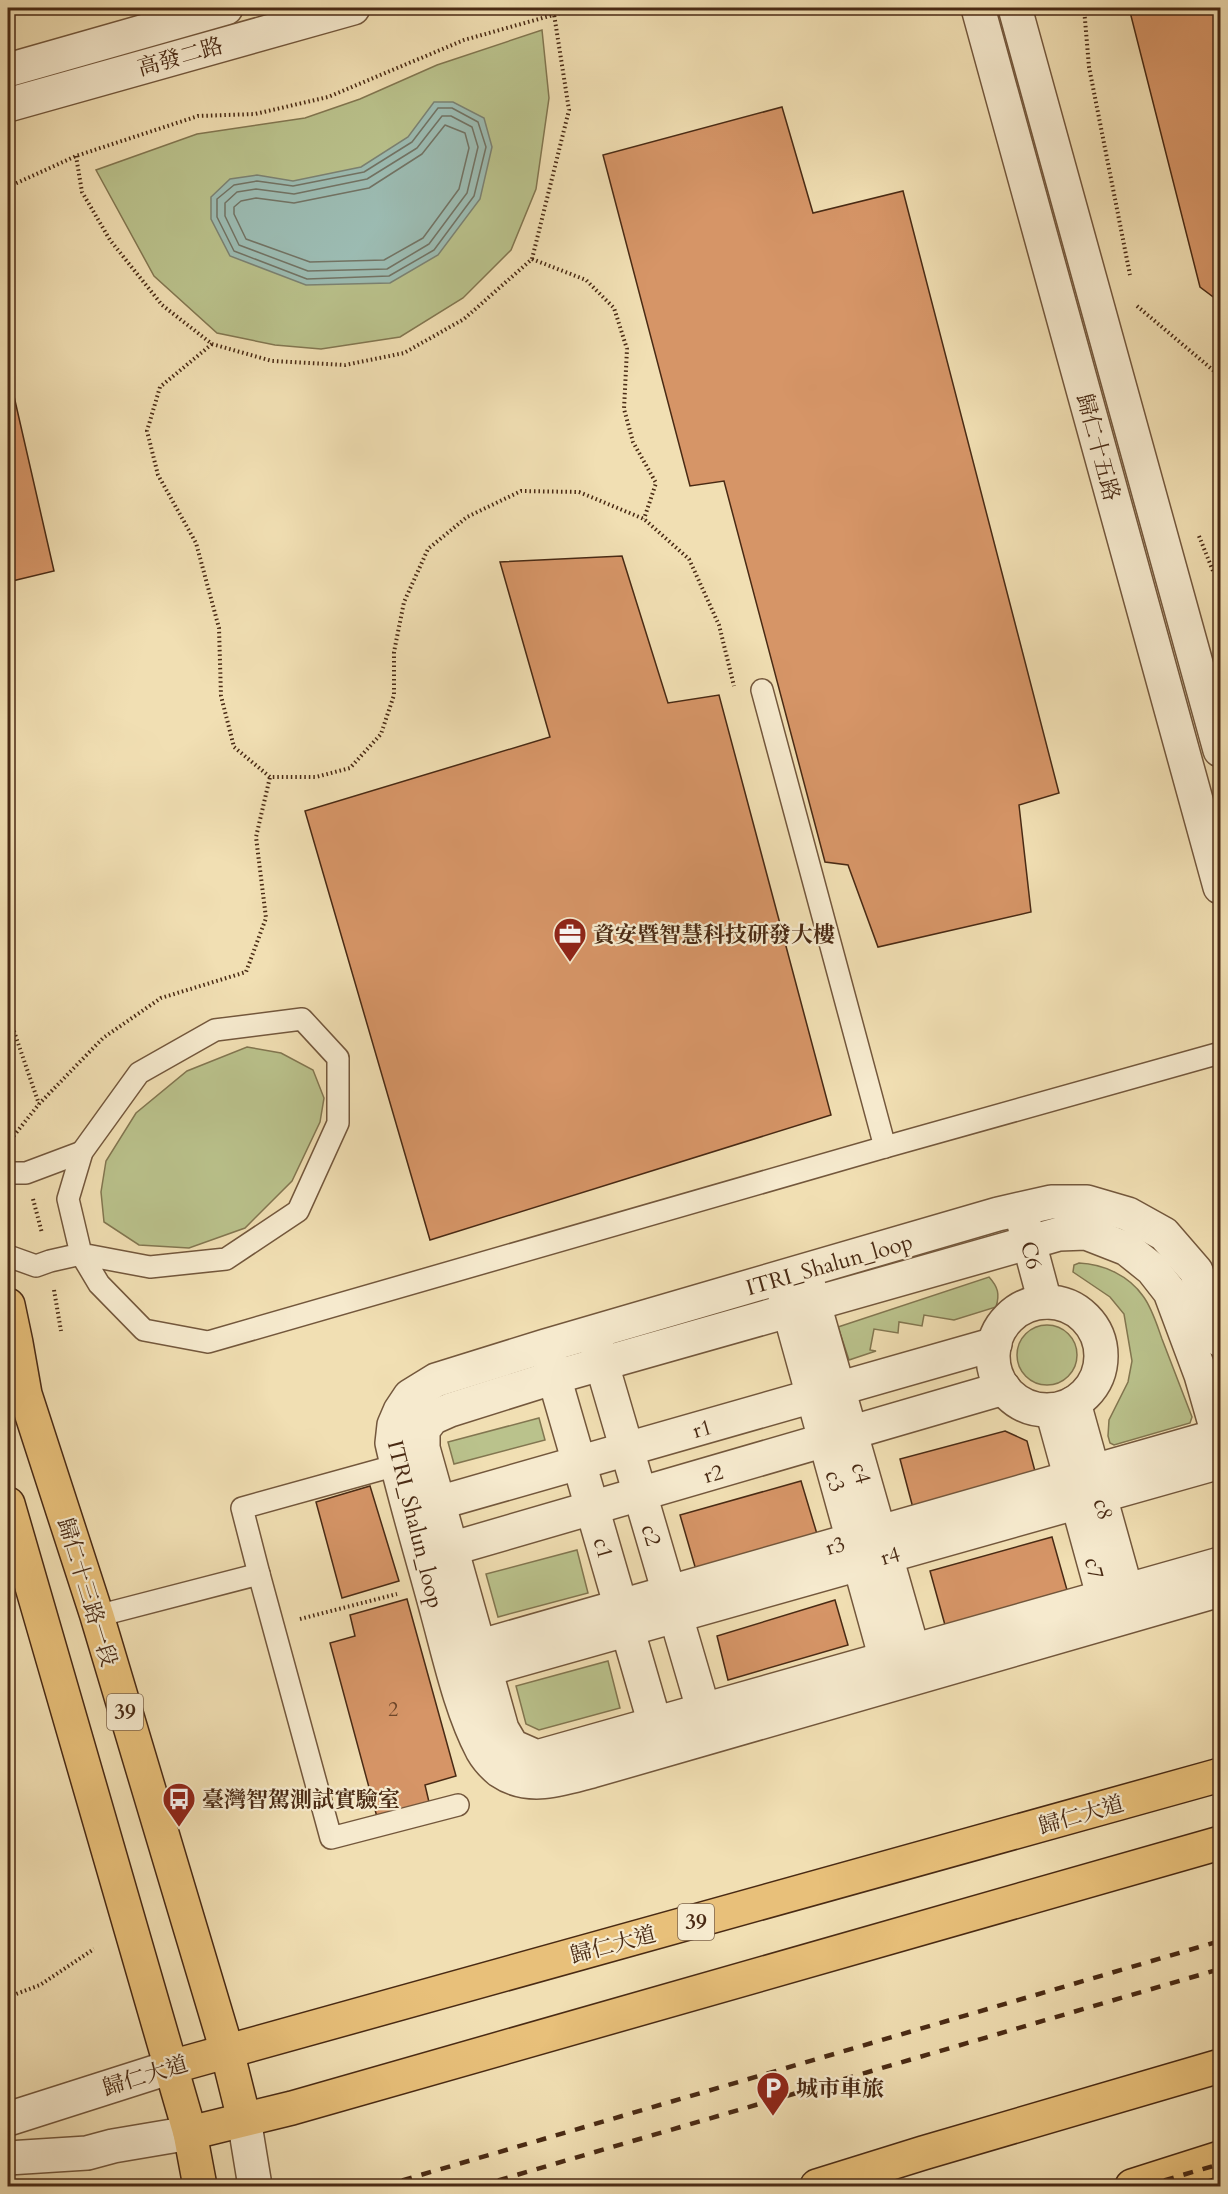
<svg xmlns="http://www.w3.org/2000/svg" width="1228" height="2194" font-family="Cardo,'Noto Serif TC',serif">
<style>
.green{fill:#bac28c;stroke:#827650;stroke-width:1.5}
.water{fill:#9cbcb3;stroke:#7b8273;stroke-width:1.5}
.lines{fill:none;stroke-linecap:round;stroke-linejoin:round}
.shore{stroke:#727364;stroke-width:1.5}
.building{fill:#d69567;stroke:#492a14;stroke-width:1.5}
.lane-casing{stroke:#73573c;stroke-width:24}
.street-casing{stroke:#73573c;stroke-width:36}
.primary-casing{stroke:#492a14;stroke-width:36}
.path{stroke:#492a14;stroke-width:4;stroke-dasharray:1.5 3;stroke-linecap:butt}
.lane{stroke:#f6eace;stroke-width:21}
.street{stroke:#f6eace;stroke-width:33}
.primary{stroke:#e8c07a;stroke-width:33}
.rail{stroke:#492a14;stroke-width:4.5;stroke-dasharray:10 10;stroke-linecap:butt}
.labels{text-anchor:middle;stroke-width:4.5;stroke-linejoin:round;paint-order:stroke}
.number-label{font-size:20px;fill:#6c4529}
.shield{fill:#f6eace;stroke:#7d644c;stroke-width:1.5}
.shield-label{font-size:21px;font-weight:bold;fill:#492a14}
.street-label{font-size:22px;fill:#492a14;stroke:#f6eace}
.poi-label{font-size:22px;font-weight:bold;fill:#492a14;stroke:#f6eace;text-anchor:start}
</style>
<rect width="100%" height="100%" fill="#f1dfb3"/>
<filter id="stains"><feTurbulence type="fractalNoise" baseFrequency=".00333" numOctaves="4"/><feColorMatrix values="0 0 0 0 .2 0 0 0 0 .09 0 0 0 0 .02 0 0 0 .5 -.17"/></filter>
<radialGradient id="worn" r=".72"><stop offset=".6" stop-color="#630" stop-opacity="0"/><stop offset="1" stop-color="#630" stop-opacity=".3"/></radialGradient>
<!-- green -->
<g class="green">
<polygon points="542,30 549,98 536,189 511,250 463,298 400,337 321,349 275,345 217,333 154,276 96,170 197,134 305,118 360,99 437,65"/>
<polygon points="247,1047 281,1053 313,1070 324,1098 320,1122 292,1181 245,1228 189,1248 139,1245 104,1222 101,1192 106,1161 136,1113 187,1071"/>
<path d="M 1079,1263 C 1104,1264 1129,1276 1143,1296 C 1152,1308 1157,1325 1162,1339 C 1172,1365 1182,1391 1192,1417 L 1190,1423 L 1114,1445 L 1110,1443 L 1108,1436 L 1109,1420 L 1128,1382 L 1132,1361 L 1124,1314 L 1110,1297 L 1073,1272 L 1074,1265 Z"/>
<path d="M 989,1277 C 998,1287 1000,1294 996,1307 L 954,1320 L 924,1315 L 922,1326 L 899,1322 L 898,1333 L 874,1329 L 870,1350 L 876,1351 L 849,1360 L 838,1327 Z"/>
<circle cx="1047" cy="1355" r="30"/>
<polygon points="539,1418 545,1440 454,1464 448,1442"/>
<polygon points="577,1550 588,1593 498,1617 486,1574"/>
<polygon points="608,1661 620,1708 539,1730 526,1724 516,1686"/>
</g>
<!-- water -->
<polygon class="water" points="434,102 453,102 484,118 492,147 480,199 438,255 390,283 306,285 230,256 211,219 211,197 230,179 257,175 293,181 361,167 408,137"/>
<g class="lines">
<!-- shore -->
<g class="shore">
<polygon points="438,108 452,108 478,122 486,147 474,196 434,250 389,276 307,279 234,251 217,217 217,199 234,185 257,181 293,186 364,172 412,142"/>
<polygon points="442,116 451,116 472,127 478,147 467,193 429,244 387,269 308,271 239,245 225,216 225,203 237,192 256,189 294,194 367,179 417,148"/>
<polygon points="445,125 465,133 469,148 459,189 423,238 384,260 310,262 246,239 234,214 234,207 241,201 256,198 294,203 369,188 422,154"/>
</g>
</g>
<!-- building -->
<g class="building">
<polygon points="1129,8 1220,8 1220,302 1200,287"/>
<polygon points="782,107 813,213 903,191 1059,793 1019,805 1031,912 878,947 848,865 825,862 724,481 690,486 603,155"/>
<polygon points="8,370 54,571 8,582"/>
<polygon points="622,556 668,703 719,695 831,1115 430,1240 305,811 550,737 500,562"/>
<polygon points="1005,1431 1027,1441 1036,1475 913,1508 900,1459"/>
<polygon points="801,1481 817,1534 696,1570 680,1515"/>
<polygon points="370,1486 399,1581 342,1598 316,1502"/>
<polygon points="1052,1537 1067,1590 945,1625 930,1571"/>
<polygon points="407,1599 456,1776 425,1785 429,1802 377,1817 330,1643 355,1636 350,1615"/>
<polygon points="835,1600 848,1645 728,1680 717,1636"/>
</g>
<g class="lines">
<!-- lane casing -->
<g class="lane-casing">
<g id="lane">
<polyline points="762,690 885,1147"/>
<polyline points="8,1173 26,1173 82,1152"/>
<polyline points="8,1256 36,1266 50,1261 81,1254 150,1267 226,1259 298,1211 338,1123 338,1058 302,1019 215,1030 139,1073 82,1152 68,1199 81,1254 99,1284 144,1330 208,1342 885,1147 1220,1053"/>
<polyline points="259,1574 242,1508 397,1465"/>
<polyline points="97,1616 259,1574 331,1838 458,1805"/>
</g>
</g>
<!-- street casing -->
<g class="street-casing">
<g id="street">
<polyline points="978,8 1220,887"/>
<polyline points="1015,8 1220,750"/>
<polyline points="8,70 226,8"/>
<polyline points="8,105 353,8"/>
<polyline points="1023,1220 1045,1302"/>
<polyline points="808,1283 919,1672"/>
<polyline points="783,1288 892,1681"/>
<circle cx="1047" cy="1356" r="54"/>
<path d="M 1220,1340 L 1196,1271 L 1164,1234 L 1128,1214 L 1087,1202 L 1051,1202 L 998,1214 L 545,1346 L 436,1380 L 410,1396 L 400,1411 L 394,1425 L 392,1443 C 405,1501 423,1558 438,1615 C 450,1659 461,1710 482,1750 C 486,1757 494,1766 500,1771 C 529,1791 561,1779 592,1771 L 1220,1590"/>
<polyline points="596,1344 709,1729"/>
<polyline points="548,1356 661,1745"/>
<polyline points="1074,1403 1132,1611"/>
<polyline points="1052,1410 1109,1617"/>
<polyline points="1220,1441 1201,1375 1170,1292 1152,1269 1127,1249 1086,1233 1059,1234 555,1377 450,1410 432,1418 423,1430 423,1448 502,1729 512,1746 537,1757 1220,1564"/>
<polyline points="417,1509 995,1344"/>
<polyline points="430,1555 1004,1388"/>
<polyline points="460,1652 1220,1435"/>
<polyline points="466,1675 1220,1462"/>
<polyline points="8,2119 171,2067"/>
<polyline points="244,2119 255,2186"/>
<polyline points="8,2158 87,2153 113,2146 190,2133"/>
</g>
</g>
<!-- primary casing -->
<g class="primary-casing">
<g id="primary">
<polyline points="8,1305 16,1343 25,1394 97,1616 227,2051 244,2119"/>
<polyline points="8,1504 190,2133 200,2186"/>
<polyline points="171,2067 1220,1775"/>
<polyline points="190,2133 292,2108 1220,1843"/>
<polyline points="817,2186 923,2153 1220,2066"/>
<polyline points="1132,2186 1220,2158"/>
</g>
</g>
<!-- path -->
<g class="path">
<polyline points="1084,8 1089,67 1130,275"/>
<polyline points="76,156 82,192 110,240 162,305 212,344 272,361 345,365 404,353 464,319 532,259 569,110 554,14"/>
<polyline points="8,187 76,156 198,116 255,114 328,97 464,40 578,8"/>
<polyline points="532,259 586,280 614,308 627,349 624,409 633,442 656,483 644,519"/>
<polyline points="1137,306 1220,376"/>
<polyline points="212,344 160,387 147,431 158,475 196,543 219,628 221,696 234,747 270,777 316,777 350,768 381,734 394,695 394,652 404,602 428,549 467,517 521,491 579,492 644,519 689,559 719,625 734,686"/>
<polyline points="1199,536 1213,571 1220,581"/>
<polyline points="8,1014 39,1104"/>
<polyline points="8,1143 39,1104 103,1038 161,998 246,972 266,918 256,837 270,777"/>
<polyline points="33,1199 42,1233"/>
<polyline points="54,1290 61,1331"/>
<polyline points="300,1619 397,1594"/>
<polyline points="8,1997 40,1985 94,1949"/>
</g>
<!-- lane -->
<use href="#lane" class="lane"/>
<!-- street -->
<use href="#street" class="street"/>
<!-- primary -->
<use href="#primary" class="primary"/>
<!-- rail -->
<g class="rail">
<polyline points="383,2186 1220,1941"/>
<polyline points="479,2186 1220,1969"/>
<polyline points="1145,2186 1220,2164"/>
</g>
</g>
<!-- icons -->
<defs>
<g id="office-pin" transform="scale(1.725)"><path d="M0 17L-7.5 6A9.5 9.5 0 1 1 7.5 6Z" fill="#8f2418" stroke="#f6eace"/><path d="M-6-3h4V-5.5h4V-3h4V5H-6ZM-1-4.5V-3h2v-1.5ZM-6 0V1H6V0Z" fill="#fff"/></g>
<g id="bus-pin" transform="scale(1.725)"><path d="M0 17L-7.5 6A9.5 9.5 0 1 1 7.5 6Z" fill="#8f2418" stroke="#f6eace"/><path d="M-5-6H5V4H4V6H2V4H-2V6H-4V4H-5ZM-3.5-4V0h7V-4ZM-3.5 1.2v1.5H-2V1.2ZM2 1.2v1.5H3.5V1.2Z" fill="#fff"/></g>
<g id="parking-pin" transform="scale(1.725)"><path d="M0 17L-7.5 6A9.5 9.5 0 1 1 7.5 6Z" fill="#8f2418" stroke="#f6eace"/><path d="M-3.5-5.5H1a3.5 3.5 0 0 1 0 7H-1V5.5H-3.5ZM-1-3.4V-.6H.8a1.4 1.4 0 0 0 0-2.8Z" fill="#fff"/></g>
</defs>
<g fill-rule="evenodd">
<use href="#office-pin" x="570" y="934"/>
<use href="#bus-pin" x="179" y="1799"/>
<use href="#parking-pin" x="773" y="2088"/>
</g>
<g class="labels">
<!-- number labels -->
<g class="number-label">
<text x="393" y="1716">2</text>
</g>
<!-- shield labels -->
<g class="shield">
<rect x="107" y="1694" width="36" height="36" rx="4.5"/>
<rect x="678" y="1904" width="36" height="36" rx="4.5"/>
</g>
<g class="shield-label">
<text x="125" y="1719">39</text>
<text x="696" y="1929">39</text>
</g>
<!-- street labels -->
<g class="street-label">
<text transform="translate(180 56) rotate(-16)" y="8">高發二路</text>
<text transform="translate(1099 447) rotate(75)" y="8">歸仁十五路</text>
<text transform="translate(1032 1255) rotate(74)" y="8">C6</text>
<text transform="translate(829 1264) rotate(-16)" y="8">ITRI_Shalun_loop</text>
<text transform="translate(702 1428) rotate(-16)" y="8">r1</text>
<text transform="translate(713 1473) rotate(-16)" y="8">r2</text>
<text transform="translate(862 1473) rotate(74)" y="8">c4</text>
<text transform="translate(836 1481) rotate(74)" y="8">c3</text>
<text transform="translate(1104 1509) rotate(74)" y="8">c8</text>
<text transform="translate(416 1524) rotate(76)" y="8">ITRI_Shalun_loop</text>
<text transform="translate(652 1535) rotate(74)" y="8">c2</text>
<text transform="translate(835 1545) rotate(-16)" y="8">r3</text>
<text transform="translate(604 1548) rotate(74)" y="8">c1</text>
<text transform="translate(890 1555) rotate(-16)" y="8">r4</text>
<text transform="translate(1095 1568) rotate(75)" y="8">c7</text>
<text transform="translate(88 1592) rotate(73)" y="8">歸仁十三路一段</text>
<text transform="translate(1081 1814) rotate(-16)" y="8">歸仁大道</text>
<text transform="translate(613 1944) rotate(-15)" y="8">歸仁大道</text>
<text transform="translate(145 2075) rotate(-17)" y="8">歸仁大道</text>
</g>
<!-- poi labels -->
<g class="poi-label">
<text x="593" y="942">資安暨智慧科技研發大樓</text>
<text x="202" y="1807">臺灣智駕測試實驗室</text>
<text x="796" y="2096">城市車旅</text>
</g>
</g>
<!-- margin -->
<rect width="1228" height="2194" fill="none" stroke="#f1dfb3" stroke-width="30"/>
<rect x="9" y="9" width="1210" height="2176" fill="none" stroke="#492a14" stroke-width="3"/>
<rect x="15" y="15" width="1198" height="2164" fill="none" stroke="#492a14" stroke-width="1.5"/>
<rect width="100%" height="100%" filter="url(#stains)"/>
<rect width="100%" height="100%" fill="url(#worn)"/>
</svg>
